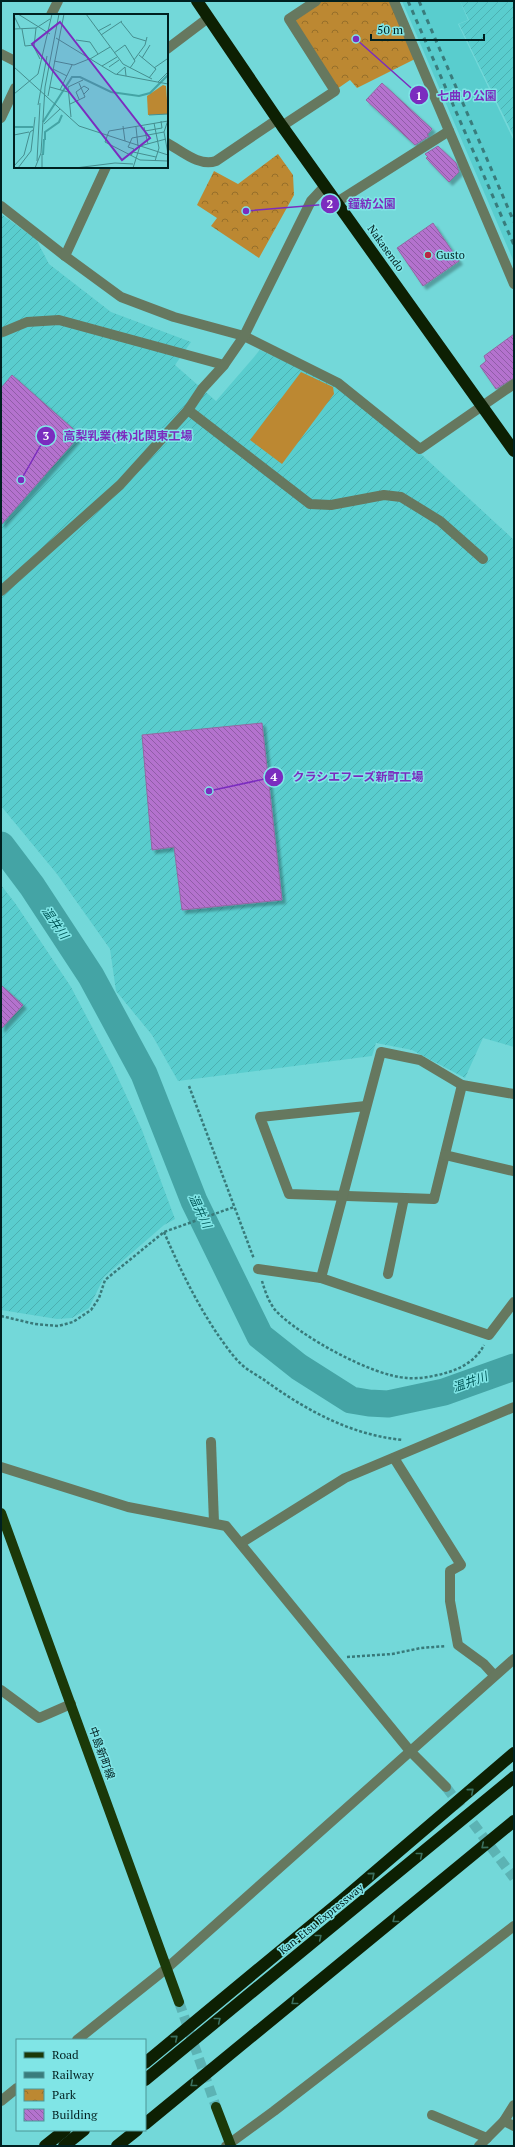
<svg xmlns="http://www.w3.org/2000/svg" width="515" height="2147" font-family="'PT Serif','Noto Sans JP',serif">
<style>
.built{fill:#59cdce}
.industrial{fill:url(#industrial-furrows)}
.park{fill:url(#park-crowns)}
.garden{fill:#bc8832}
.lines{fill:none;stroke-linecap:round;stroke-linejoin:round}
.river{stroke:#44a4a5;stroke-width:27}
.building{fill:url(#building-back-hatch);stroke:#9269a2;filter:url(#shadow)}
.minor-tunnel{stroke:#5cb3b4;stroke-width:10;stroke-dasharray:10 5;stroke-linecap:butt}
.major-tunnel{stroke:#5cb3b4;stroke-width:10;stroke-dasharray:10 5;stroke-linecap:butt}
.path{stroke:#387a7a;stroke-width:2.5;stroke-dasharray:3 2;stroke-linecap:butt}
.minor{stroke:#66785f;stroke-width:10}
.major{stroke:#1b3909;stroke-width:10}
.highway{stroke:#0d2003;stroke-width:12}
.rail{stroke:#397c7c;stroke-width:3;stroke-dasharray:5 5;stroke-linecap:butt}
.oneway{stroke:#3b6f5e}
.poi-dot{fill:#b92743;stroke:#80e5e6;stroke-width:1.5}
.labels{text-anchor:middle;stroke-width:3;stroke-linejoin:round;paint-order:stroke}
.street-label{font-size:11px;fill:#002020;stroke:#80e5e6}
.poi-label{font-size:11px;fill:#002020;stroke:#80e5e6;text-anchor:start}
.water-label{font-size:12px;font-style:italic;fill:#01595a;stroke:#80e5e6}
.inset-river{fill:none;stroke:#44a4a5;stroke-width:2}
.inset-road{fill:none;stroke:#458e8f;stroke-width:1}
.view{fill:#7b2cbf;fill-opacity:0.15;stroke:#7b2cbf;stroke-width:2}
.inset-edge{fill:none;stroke:#002020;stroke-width:2}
.leader{fill:none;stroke:#7b2cbf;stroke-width:1.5}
.callout-dot{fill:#7b2cbf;stroke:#80e5e6;stroke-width:1.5}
.mark-label{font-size:12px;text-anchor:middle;font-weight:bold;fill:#fff}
.callout-label{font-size:12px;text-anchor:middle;font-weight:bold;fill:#7b2cbf;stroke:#80e5e6;stroke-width:3;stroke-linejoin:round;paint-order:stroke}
</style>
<defs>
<pattern id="industrial-furrows" width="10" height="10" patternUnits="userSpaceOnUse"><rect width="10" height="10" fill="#59cdce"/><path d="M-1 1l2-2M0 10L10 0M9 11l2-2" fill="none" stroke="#4cb0b1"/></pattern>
<pattern id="park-crowns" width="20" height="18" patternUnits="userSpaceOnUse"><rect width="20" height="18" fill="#bc8832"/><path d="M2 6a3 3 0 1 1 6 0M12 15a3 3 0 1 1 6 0" fill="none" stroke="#966f2a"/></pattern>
<pattern id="building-back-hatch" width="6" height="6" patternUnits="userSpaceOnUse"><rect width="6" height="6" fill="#b472ce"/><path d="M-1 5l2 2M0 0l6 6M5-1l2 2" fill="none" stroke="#905da7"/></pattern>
<filter id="shadow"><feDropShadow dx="3.5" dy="3.5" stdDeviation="1" flood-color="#0004"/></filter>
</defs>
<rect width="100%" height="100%" fill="#73d8d9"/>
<!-- built -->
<polygon class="built" points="402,1 460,1 468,20 458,24 514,141 514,262"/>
<!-- industrial -->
<g class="industrial">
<polygon points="460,1 514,1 514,137 459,24 469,20"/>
<polygon points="1,214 36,239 49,264 111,312 191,342 175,365 216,401 260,350 337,386 422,455 514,540 514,1047 483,1038 465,1078 412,1050 376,1043 372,1056 178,1081 152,1035 116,991 110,949 57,874 1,806"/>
<polygon points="1,885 15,903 71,987 113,1067 142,1130 175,1219 164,1225 104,1277 89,1308 72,1318 57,1319 1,1310"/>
</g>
<!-- park -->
<g class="park">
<polygon points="321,1 391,1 415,59 357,88 350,80 337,89 293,20"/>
<polygon points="278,154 293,175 294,195 259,258 211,226 217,218 197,205 214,171 238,184"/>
</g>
<!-- garden -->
<polygon class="garden" points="301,372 333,387 334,394 282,464 250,440"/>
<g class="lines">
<!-- river -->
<polyline class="river" points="1,845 32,886 91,976 144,1074 194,1201 260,1336 299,1367 351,1400 369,1403 388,1404 444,1392 514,1367"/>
</g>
<!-- building -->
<g class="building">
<polygon points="382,83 432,129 427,135 429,136 415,145 366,100"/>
<polygon points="438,146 456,163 459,172 449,182 426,158 428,157 425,154"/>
<polygon points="433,223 459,261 423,286 397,248"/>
<polygon points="514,334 514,378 496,389 480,366 486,361 484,356"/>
<polygon points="12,375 80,435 1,525 1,388"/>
<polygon points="262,723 282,900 182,910 174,847 152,850 142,735"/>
<polygon points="1,985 23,1005 1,1029"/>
</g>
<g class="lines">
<!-- minor-tunnel -->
<polyline class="minor-tunnel" points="446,1787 514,1878"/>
<!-- major-tunnel -->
<polyline class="major-tunnel" points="179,2002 216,2107"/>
<!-- path -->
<g class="path">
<polyline points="189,1086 254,1259"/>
<path d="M 164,1232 C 179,1267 195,1300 216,1332 C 223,1342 231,1354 240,1363 C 248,1371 259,1376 267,1382 C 309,1412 352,1435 403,1440"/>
<path d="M 262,1281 C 265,1291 269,1303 276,1311 C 300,1336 372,1376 407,1378 C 421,1379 436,1376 449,1372 C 464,1367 477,1359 484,1345"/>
<polyline points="1,1316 35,1324 58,1326 73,1322 91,1310 99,1298 105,1280 164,1232 234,1207"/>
<polyline points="347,1657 392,1654 421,1648 446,1646"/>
</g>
<!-- minor -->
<g class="minor">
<polyline points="394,1 514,284"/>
<polyline points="51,15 58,1"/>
<polyline points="167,49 208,18"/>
<polyline points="1,54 15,61"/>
<polyline points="1,118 15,88"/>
<polyline points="282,126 335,91 289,19 316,1"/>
<path d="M 167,143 C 182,151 199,167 216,161 L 278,119"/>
<polyline points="337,202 449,131"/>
<polyline points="1,206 65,256 121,297 174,317 244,336 338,383 420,449 514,384"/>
<polyline points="65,256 106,167"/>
<polyline points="3,332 27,322 59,320 224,365"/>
<polyline points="188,410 310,504 331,505 384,495 401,497 440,521 483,559"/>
<polyline points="1,591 120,485 188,410 202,389 224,365 244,336 311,201 325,186"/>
<polyline points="366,1106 260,1117 289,1194 434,1199 462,1085"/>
<polyline points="445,1155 513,1171"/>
<polyline points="258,1269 321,1278 489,1335 514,1302"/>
<polyline points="388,1274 404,1198"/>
<polyline points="321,1278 381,1052 420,1060 462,1085 514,1094"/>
<polyline points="211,1442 214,1523"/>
<polyline points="394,1458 461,1565 450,1571 450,1601 458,1645 484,1664 494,1675"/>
<polyline points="1,1467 128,1507 226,1526 410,1751 446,1787"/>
<polyline points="241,1543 345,1478 514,1407"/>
<polyline points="1,1690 39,1718 71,1704"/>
<polyline points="77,2040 167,1968 514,1659"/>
<polyline points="1,2101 17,2088"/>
<polyline points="432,2115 487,2138"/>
<polyline points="504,2121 514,2126"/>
<polyline points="226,2146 274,2111 514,1926"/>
<polyline points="479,2146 504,2121 514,2105"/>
</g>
<!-- major -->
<g class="major">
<polyline points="1,1513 179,2002"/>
<polyline points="216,2107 231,2146"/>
</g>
<!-- highway -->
<g class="highway">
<polyline points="197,1 282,126 514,451"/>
<polyline points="145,2063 342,1900 514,1753"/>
<polyline points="145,2080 514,1777"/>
<polyline points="145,2124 514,1821"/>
<polyline points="45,2146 65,2130"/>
<polyline points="64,2146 84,2130"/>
<polyline points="117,2146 137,2130"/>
</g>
<!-- rail -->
<g class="rail">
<polyline points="408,1 514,245"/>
<polyline points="419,1 514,222"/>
</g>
</g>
<!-- one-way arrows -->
<defs><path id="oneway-chevron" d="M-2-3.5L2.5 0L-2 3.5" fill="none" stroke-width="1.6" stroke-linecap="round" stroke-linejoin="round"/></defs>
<g class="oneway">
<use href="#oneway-chevron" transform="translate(471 1791) rotate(-40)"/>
<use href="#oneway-chevron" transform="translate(484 1846) rotate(140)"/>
<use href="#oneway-chevron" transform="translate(420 1855) rotate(-39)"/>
<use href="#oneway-chevron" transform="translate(372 1875) rotate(-40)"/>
<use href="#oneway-chevron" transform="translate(395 1920) rotate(141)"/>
<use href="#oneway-chevron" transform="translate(319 1937) rotate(-39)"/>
<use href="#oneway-chevron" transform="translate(294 2002) rotate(141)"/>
<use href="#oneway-chevron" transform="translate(218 2020) rotate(-39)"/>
<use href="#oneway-chevron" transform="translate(175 2038) rotate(-40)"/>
<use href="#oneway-chevron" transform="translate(193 2084) rotate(141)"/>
</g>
<!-- markers -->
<circle class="poi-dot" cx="428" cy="255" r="4"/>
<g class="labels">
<!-- street labels -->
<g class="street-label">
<text transform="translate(386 248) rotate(54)" y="4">Nakasendo</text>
<text transform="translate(102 1753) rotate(70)" y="4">中島新町線</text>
<text transform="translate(321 1919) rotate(-39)" y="4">Kan-Etsu Expressway</text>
</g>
<!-- poi labels -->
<g class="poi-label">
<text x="436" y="259">Gusto</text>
</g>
<!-- water labels -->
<g class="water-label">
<text transform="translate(55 923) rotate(55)" y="4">温井川</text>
<text transform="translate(200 1211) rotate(65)" y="4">温井川</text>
<text transform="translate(470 1382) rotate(-20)" y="4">温井川</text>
</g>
</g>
<!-- overview -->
<g transform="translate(14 14)">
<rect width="154" height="154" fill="#73d8d9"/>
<path d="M 149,71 L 152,72 L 154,100 L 134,101 L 133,82 Z" fill="#bc8832"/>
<path class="inset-river" d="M 29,108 L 58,63 L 66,63 L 97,78 L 125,82 L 136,79 L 154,61M 0,113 L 19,113M 31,126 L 31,118 L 45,108 L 48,101M 29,141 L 30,125"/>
<path class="inset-road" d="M 4,0 L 36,20M 72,0 L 109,50 L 138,65M 0,2 L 6,14M 107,8 L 119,23 L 132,27M 0,15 L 22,14M 8,15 L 11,32 L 20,31M 84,17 L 97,10M 87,21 L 108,7M 42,24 L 101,60 L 154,70M 62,26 L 76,28 L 84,40M 100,39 L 111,31 L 121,47 L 116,54M 125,41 L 142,55 L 135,64M 128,44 L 136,31M 26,45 L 20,33 L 22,14 L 36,5M 76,45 L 96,33M 120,46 L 131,31 L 133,23M 40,47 L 60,51 L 75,45M 88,52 L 103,43M 0,53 L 65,112 L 154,141M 95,53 L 105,46M 140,54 L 153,45M 39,55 L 53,62M 103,60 L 111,53 L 112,62M 144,68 L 154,58M 36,73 L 54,78M 46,76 L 58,51M 0,80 L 24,60 L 38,0M 34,82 L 50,0M 65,85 L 62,78 L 70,72 L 75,75 L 70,80M 56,90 L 71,83 L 65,69M 24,91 L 33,42M 135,101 L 154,100M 57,103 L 54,73 L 69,66M 154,107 L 95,117 L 91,128 L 126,146 L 154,147M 140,109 L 145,134 L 141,147M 30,110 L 46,95M 109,112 L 111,127M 122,113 L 124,132M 130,113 L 134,130M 131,117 L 148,114 L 147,107M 0,121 L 15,118M 116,129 L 118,124 L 150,118M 116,129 L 114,133 L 120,135 L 117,142M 119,138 L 142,143M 28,140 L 28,154M 154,140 L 150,118 L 154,106M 23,147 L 26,89M 0,152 L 10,141 L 16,118 L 19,116M 4,154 L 17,137 L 21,103M 21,154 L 27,139 L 31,73 L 45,0M 61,154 L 101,149 L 119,150M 119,154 L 126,132 L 152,125"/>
<path class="view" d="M 46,8 L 136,124 L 108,146 L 18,30 Z"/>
<rect width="154" height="154" class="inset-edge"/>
</g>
<!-- callouts -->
<path class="leader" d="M356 39L419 95M246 211L330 204M21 480L46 436M209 791L274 777"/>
<g class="callout-dot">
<circle cx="356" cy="39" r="4"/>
<circle cx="246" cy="211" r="4"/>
<circle cx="21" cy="480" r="4"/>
<circle cx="209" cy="791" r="4"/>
<circle cx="419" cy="95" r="10"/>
<circle cx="330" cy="204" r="10"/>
<circle cx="46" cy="436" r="10"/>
<circle cx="274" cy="777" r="10"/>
</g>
<g class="mark-label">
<text x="419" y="100">1</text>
<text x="330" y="208">2</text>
<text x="46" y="440">3</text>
<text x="274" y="781">4</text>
</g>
<g class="callout-label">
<text x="467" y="100">七曲り公園</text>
<text x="372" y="208">鐘紡公園</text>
<text x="128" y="440">高梨乳業(株)北関東工場</text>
<text x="358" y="781">クラシエフーズ新町工場</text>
</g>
<!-- border -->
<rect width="515" height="2147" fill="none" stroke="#002020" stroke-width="4"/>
<!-- legend -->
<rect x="16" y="2039" width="130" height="92" fill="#80e5e6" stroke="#4d9697"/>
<rect x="24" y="2052" width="20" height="6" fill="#1b3909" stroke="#4d9697"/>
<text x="52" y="2059" font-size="12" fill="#002020">Road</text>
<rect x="24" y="2072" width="20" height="6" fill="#397c7c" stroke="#4d9697"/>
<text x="52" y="2079" font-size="12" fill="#002020">Railway</text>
<rect x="24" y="2089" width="20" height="12" fill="url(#park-crowns)" stroke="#4d9697"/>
<text x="52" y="2099" font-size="12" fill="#002020">Park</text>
<rect x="24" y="2109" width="20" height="12" fill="url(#building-back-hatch)" stroke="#4d9697"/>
<text x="52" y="2119" font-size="12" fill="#002020">Building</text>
<!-- scale -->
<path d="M371 34v6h113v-6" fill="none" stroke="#002020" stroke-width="2"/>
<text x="377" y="34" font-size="12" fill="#002020" stroke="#80e5e6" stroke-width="3" paint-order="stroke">50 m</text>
</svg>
